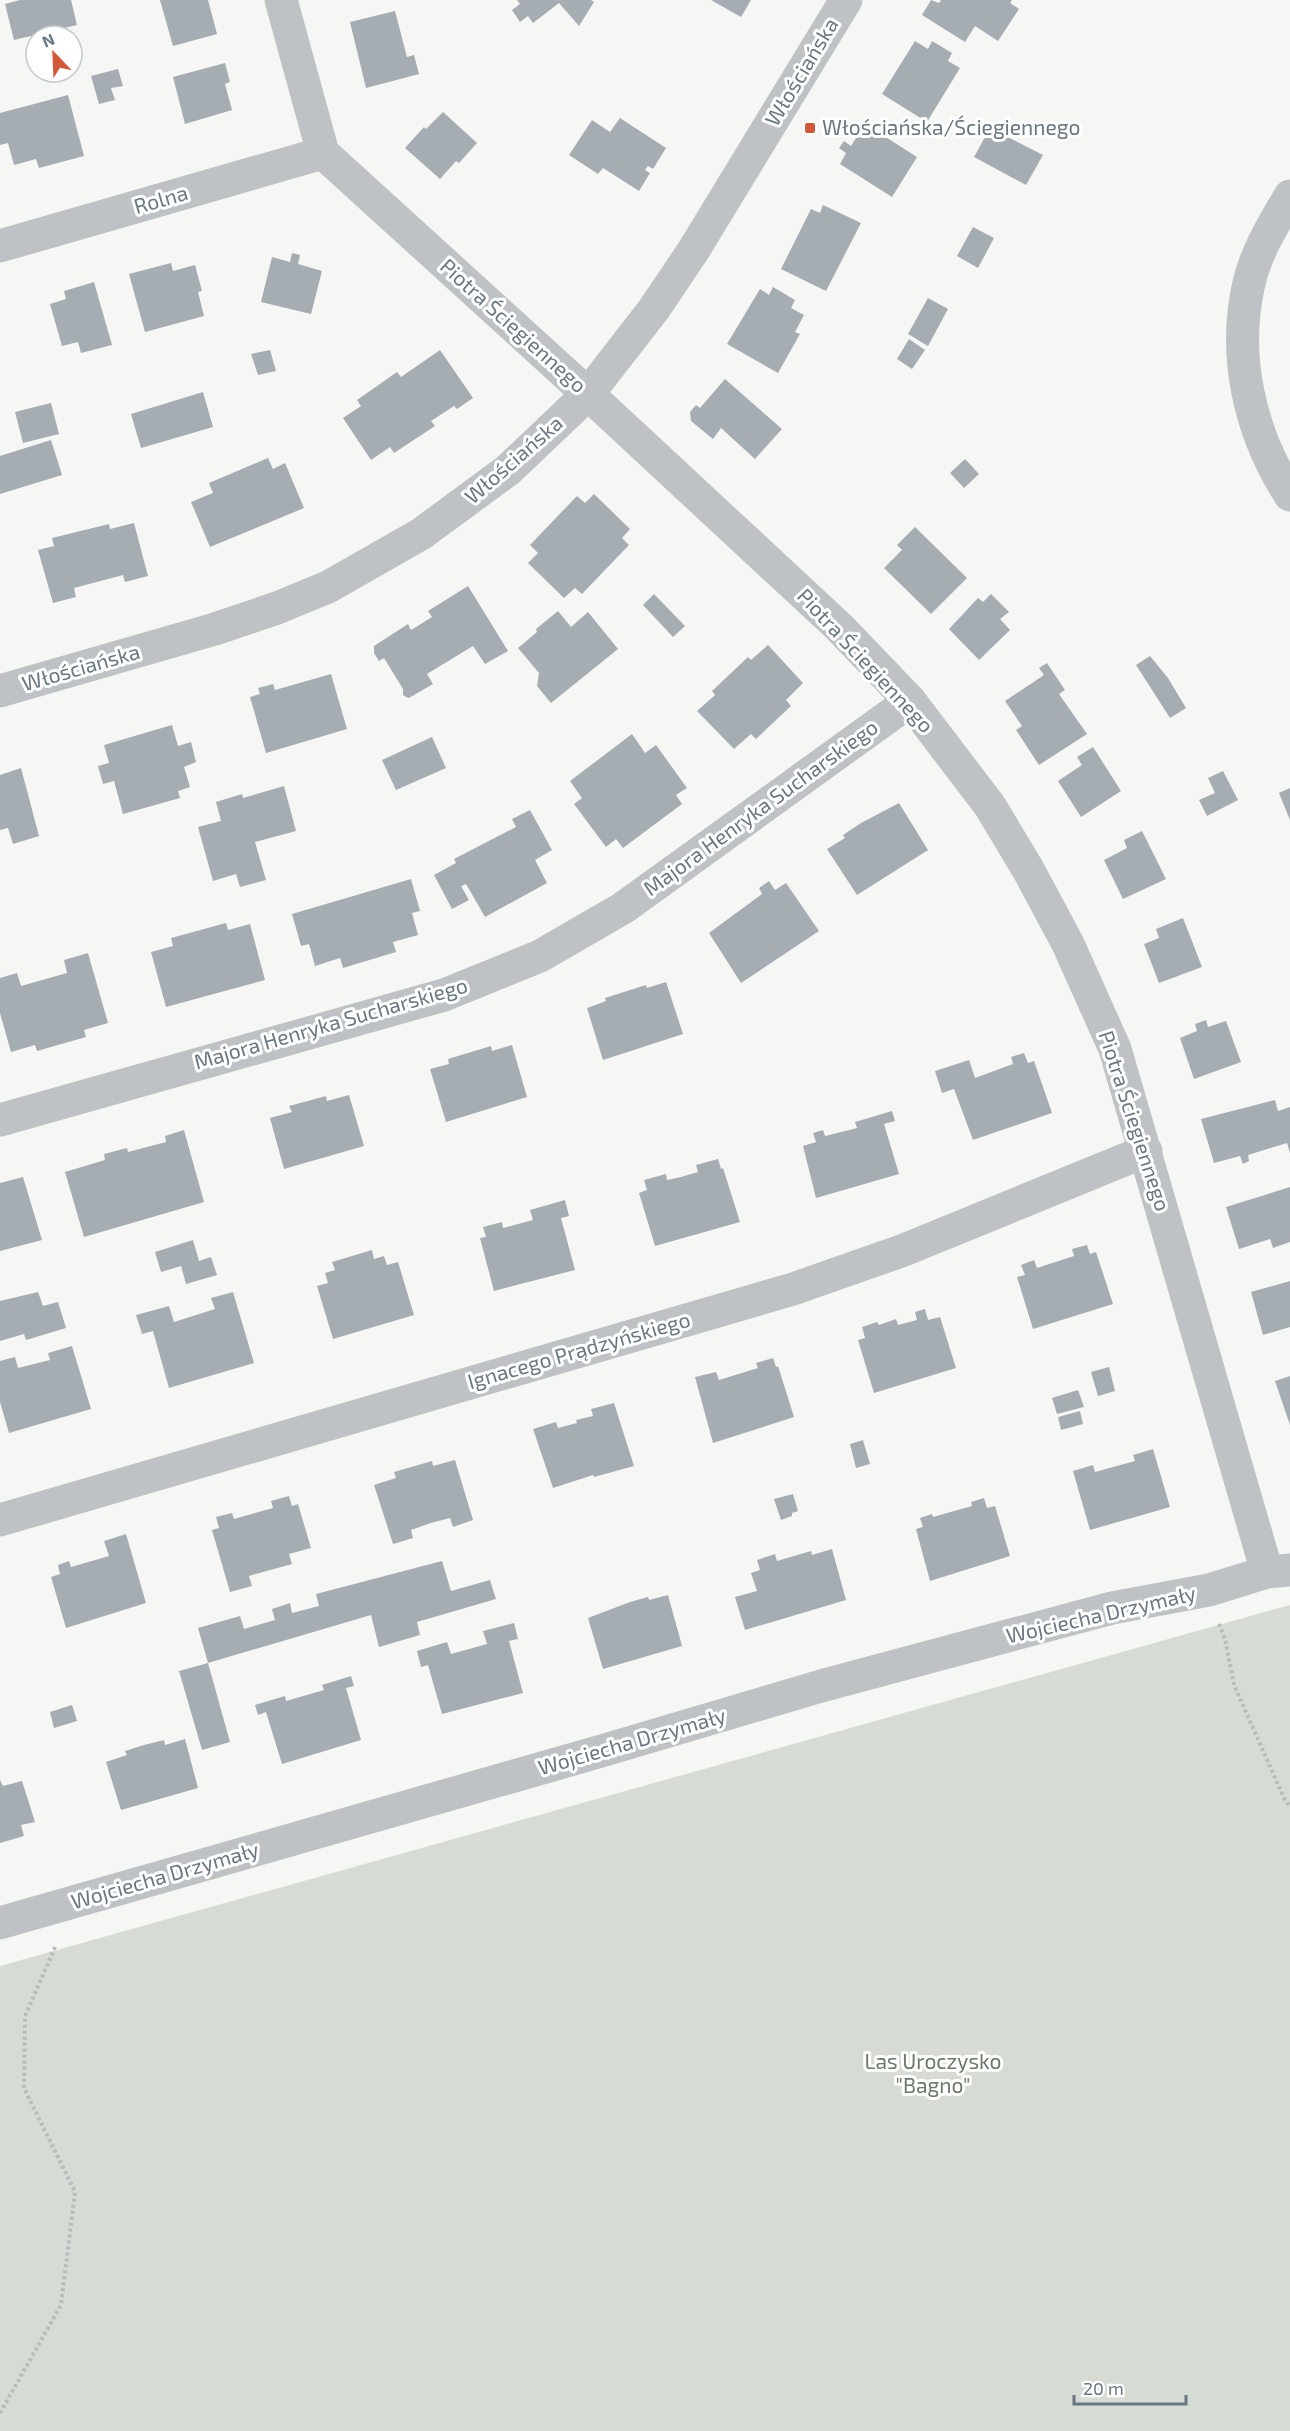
<svg xmlns="http://www.w3.org/2000/svg" width="1290" height="2431" font-family="'Exo 2',sans-serif">
<style>
.green{fill:#d6dbd3}
.building{fill:#a6adb2}
.lines{fill:none;stroke-linecap:round;stroke-linejoin:round}
.path{stroke:#b8bbbd;stroke-width:4;stroke-dasharray:3 3;stroke-linecap:butt}
.minor{stroke:#bec2c5;stroke-width:33}
.poi-dot{fill:#d15939;stroke:#fff;stroke-width:2}
.labels{text-anchor:middle;stroke-width:6;stroke-linejoin:round;paint-order:stroke}
.street-label{font-size:21px;fill:#697782;stroke:#fff}
.poi-label{font-size:21px;fill:#697782;stroke:#fff;text-anchor:start}
.park-label{font-size:21px;fill:#6b7967;stroke:#fff}
</style>
<rect width="100%" height="100%" fill="#f6f6f4"/>
<!-- green -->
<polygon class="green" points="1290,1605 1290,2431 0,2431 0,1966"/>
<!-- building -->
<g class="building">
<polygon points="20,0 71,0 77,25 14,40 5,4"/>
<polygon points="160,0 208,0 217,34 173,46"/>
<polygon points="517,0 591,0 594,2 579,26 559,3 533,23 528,16 520,22 512,10 520,4"/>
<polygon points="711,0 751,0 741,17"/>
<polygon points="931,0 939,3 941,0 1012,0 1010,3 1019,9 998,41 975,26 965,42 922,15"/>
<polygon points="395,11 407,57 414,55 419,74 366,88 350,22"/>
<polygon points="915,41 928,49 932,41 952,53 948,61 960,68 927,122 882,94"/>
<polygon points="225,63 230,82 225,84 232,110 185,124 173,77"/>
<polygon points="118,69 123,86 111,88 115,100 99,104 91,76"/>
<polygon points="68,95 84,156 39,168 36,159 14,165 8,143 0,145 0,113"/>
<polygon points="443,112 477,143 459,163 456,161 440,179 405,148 424,127 426,129"/>
<polygon points="620,118 666,148 653,169 648,166 645,170 650,173 639,191 603,168 598,174 569,155 592,120 610,132"/>
<polygon points="865,124 917,157 892,197 840,164 846,153 839,148 844,141 851,146"/>
<polygon points="990,128 1043,155 1026,185 974,157"/>
<polygon points="823,205 861,223 826,291 781,269 811,209 820,213"/>
<polygon points="973,227 994,238 978,268 957,256"/>
<polygon points="292,253 300,255 298,264 322,271 311,314 261,302 272,257 290,262"/>
<polygon points="171,263 173,271 195,265 202,291 198,292 204,316 145,332 129,274"/>
<polygon points="94,282 112,345 81,353 78,342 62,346 50,304 66,299 64,291"/>
<polygon points="773,287 795,300 791,308 804,315 795,332 800,334 778,373 727,344 760,289 769,295"/>
<polygon points="928,298 948,309 928,346 908,334"/>
<polygon points="909,339 925,350 912,369 897,359"/>
<polygon points="270,350 276,371 258,375 251,354"/>
<polygon points="440,350 473,398 457,409 454,406 431,421 435,426 394,453 390,447 371,460 343,418 361,406 357,400 397,372 401,377"/>
<polygon points="725,379 782,429 755,459 721,428 713,439 691,421 690,412 696,405 700,408"/>
<polygon points="203,392 213,427 141,448 131,414"/>
<polygon points="51,403 59,434 23,443 15,412"/>
<polygon points="51,440 62,475 0,494 0,456"/>
<polygon points="268,458 273,469 285,463 304,508 210,547 191,502 213,493 209,483"/>
<polygon points="965,459 979,474 964,488 950,473"/>
<polygon points="594,494 630,529 622,538 629,545 582,594 575,588 564,598 528,563 538,553 530,545 577,496 585,503"/>
<polygon points="134,523 148,576 125,582 123,575 74,588 76,597 53,603 38,550 54,546 52,538 109,524 110,529"/>
<polygon points="915,527 967,578 931,614 884,568 902,550 897,545"/>
<polygon points="468,586 508,651 485,664 473,646 427,674 433,684 409,698 406,697 403,695 403,689 384,658 379,661 374,653 374,646 408,624 411,630 432,617 428,611"/>
<polygon points="654,594 685,626 673,637 643,605"/>
<polygon points="991,594 1009,612 1000,619 1010,630 979,660 949,629 978,598 983,602"/>
<polygon points="558,611 571,627 588,612 618,649 551,703 537,686 539,673 518,648 537,632 536,629"/>
<polygon points="768,645 803,683 786,700 791,706 756,739 751,734 734,749 697,711 715,695 712,691 748,657 751,660"/>
<polygon points="1150,656 1168,678 1186,708 1170,718 1136,665"/>
<polygon points="1047,663 1065,690 1059,694 1087,734 1039,765 1016,730 1022,726 1005,701 1044,675 1039,668"/>
<polygon points="331,674 347,729 266,753 250,697 260,694 258,688 273,684 275,690"/>
<polygon points="172,725 178,746 191,742 196,762 184,767 190,787 178,791 180,798 123,814 114,781 103,784 98,766 109,763 104,745"/>
<polygon points="632,734 645,753 656,745 687,788 676,795 682,804 623,848 616,839 606,847 574,804 582,798 570,781"/>
<polygon points="432,737 446,768 396,790 382,760"/>
<polygon points="1093,747 1121,791 1081,817 1058,781 1082,765 1077,757"/>
<polygon points="21,768 39,836 13,844 8,828 0,830 0,775"/>
<polygon points="1223,771 1238,800 1207,816 1199,800 1215,793 1208,778"/>
<polygon points="284,786 296,831 255,842 266,880 240,887 236,874 213,881 198,827 221,821 216,802 242,794 243,798"/>
<polygon points="1290,788 1290,820 1279,793"/>
<polygon points="899,803 928,850 857,895 827,849 845,838 843,835 861,823"/>
<polygon points="530,810 552,850 535,860 547,883 485,917 466,884 461,886 469,900 452,909 434,875 456,863 454,859 516,827 512,819"/>
<polygon points="1142,831 1166,879 1123,899 1104,860 1127,848 1124,840"/>
<polygon points="411,879 420,911 412,913 418,935 393,942 396,952 343,968 340,958 315,966 309,944 301,946 292,914"/>
<polygon points="769,881 775,890 786,883 819,931 741,983 709,933 762,894 759,888"/>
<polygon points="1183,918 1202,967 1159,983 1144,944 1159,938 1156,929"/>
<polygon points="226,923 228,930 250,924 265,980 166,1007 151,952 173,946 171,938"/>
<polygon points="88,953 108,1023 84,1030 86,1037 37,1051 35,1045 11,1052 0,1013 0,978 17,973 21,986 67,973 64,960"/>
<polygon points="666,982 683,1034 603,1060 587,1008 606,1001 605,998 646,985 647,988"/>
<polygon points="1206,1020 1208,1027 1226,1021 1241,1062 1194,1079 1180,1038 1197,1031 1195,1024"/>
<polygon points="512,1045 527,1097 446,1122 430,1069 449,1064 448,1059 491,1046 492,1051"/>
<polygon points="1024,1053 1028,1063 1034,1061 1052,1113 973,1140 954,1089 942,1093 935,1071 969,1060 975,1078 1013,1064 1011,1057"/>
<polygon points="349,1095 364,1146 284,1169 270,1118 292,1112 289,1106 326,1096 327,1101"/>
<polygon points="1275,1100 1278,1111 1290,1107 1290,1153 1287,1143 1248,1155 1249,1161 1243,1164 1240,1156 1214,1163 1201,1119"/>
<polygon points="892,1111 895,1121 884,1124 899,1174 816,1198 803,1146 816,1142 813,1133 823,1130 825,1136 857,1128 855,1122"/>
<polygon points="184,1130 204,1202 84,1237 65,1172 105,1160 104,1154 127,1148 128,1152 166,1142 165,1136"/>
<polygon points="718,1159 721,1169 723,1168 740,1222 655,1246 639,1193 647,1190 644,1180 666,1174 667,1180 681,1177 698,1172 696,1165"/>
<polygon points="23,1177 42,1240 0,1251 0,1183"/>
<polygon points="1290,1187 1290,1242 1273,1248 1270,1239 1239,1249 1226,1207"/>
<polygon points="565,1200 569,1216 561,1218 575,1270 494,1291 480,1238 486,1237 483,1227 502,1222 503,1228 533,1220 530,1210"/>
<polygon points="193,1240 199,1261 211,1257 217,1275 186,1284 181,1266 161,1272 155,1252"/>
<polygon points="1087,1245 1090,1254 1096,1252 1113,1304 1033,1329 1017,1277 1025,1275 1021,1265 1034,1260 1037,1268 1074,1256 1072,1249"/>
<polygon points="372,1250 374,1259 384,1256 387,1265 398,1262 414,1315 333,1339 317,1286 328,1283 325,1273 335,1270 332,1262"/>
<polygon points="1290,1281 1290,1327 1263,1335 1251,1292"/>
<polygon points="38,1292 43,1306 58,1302 66,1328 26,1340 24,1334 0,1341 0,1301"/>
<polygon points="233,1292 254,1363 169,1388 153,1331 142,1334 136,1315 169,1306 174,1322 215,1309 211,1298"/>
<polygon points="925,1309 928,1320 940,1317 956,1368 874,1393 858,1340 865,1338 862,1327 877,1322 879,1325 896,1319 898,1325 917,1320 915,1312"/>
<polygon points="72,1346 91,1409 9,1433 0,1402 0,1361 15,1357 18,1368 50,1360 48,1353"/>
<polygon points="773,1358 776,1367 778,1366 794,1417 713,1443 695,1377 716,1372 719,1380 758,1368 756,1363"/>
<polygon points="1109,1367 1115,1391 1098,1396 1091,1372"/>
<polygon points="1290,1376 1290,1425 1275,1381"/>
<polygon points="1078,1390 1084,1407 1057,1414 1052,1398"/>
<polygon points="614,1403 634,1466 594,1477 593,1475 553,1488 533,1429 556,1422 558,1428 577,1423 576,1420 593,1416 591,1409"/>
<polygon points="1080,1411 1083,1424 1061,1430 1058,1417"/>
<polygon points="863,1440 870,1464 856,1468 850,1444"/>
<polygon points="1153,1449 1170,1507 1090,1530 1073,1471 1093,1465 1095,1472 1135,1461 1133,1455"/>
<polygon points="455,1460 473,1520 453,1527 450,1518 431,1523 411,1530 413,1538 393,1544 374,1485 396,1478 394,1472 432,1461 433,1466"/>
<polygon points="793,1494 798,1511 792,1513 792,1516 781,1520 774,1499"/>
<polygon points="289,1496 292,1506 298,1504 311,1548 289,1554 292,1564 249,1576 252,1586 230,1592 212,1530 219,1528 216,1517 232,1513 234,1519 273,1508 271,1501"/>
<polygon points="984,1498 987,1508 995,1506 1010,1556 930,1581 916,1529 923,1527 920,1518 932,1514 933,1517 972,1506 971,1502"/>
<polygon points="126,1534 146,1603 66,1628 51,1577 60,1574 58,1565 69,1561 71,1567 109,1556 104,1541"/>
<polygon points="832,1549 846,1600 745,1630 735,1597 757,1591 751,1573 760,1570 757,1560 775,1554 777,1561 811,1551 812,1555"/>
<polygon points="442,1561 451,1591 490,1580 496,1599 417,1622 420,1635 379,1647 371,1615 208,1663 198,1628 240,1616 244,1629 275,1620 272,1609 290,1603 292,1613 319,1606 316,1594"/>
<polygon points="668,1595 682,1646 603,1669 588,1618 630,1602 648,1597 649,1600"/>
<polygon points="514,1623 518,1639 509,1641 523,1693 442,1714 428,1665 421,1667 417,1651 447,1642 451,1654 487,1644 483,1631"/>
<polygon points="208,1663 230,1742 202,1750 179,1671"/>
<polygon points="351,1676 354,1686 346,1688 361,1740 282,1764 266,1712 258,1715 255,1705 285,1696 286,1701 324,1690 322,1685"/>
<polygon points="72,1705 77,1721 54,1728 50,1712"/>
<polygon points="185,1739 198,1788 121,1810 106,1762 127,1755 125,1751 144,1745 164,1740 165,1745"/>
<polygon points="0,1780 3,1786 22,1781 35,1822 21,1825 24,1836 0,1843"/>
</g>
<g class="lines">
<!-- path -->
<g class="path">
<polyline points="1219,1624 1225,1639 1234,1685 1284,1798 1290,1807"/>
<polyline points="0,2413 61,2305 75,2192 24,2088 25,2016 56,1945"/>
</g>
<!-- minor -->
<g class="minor">
<polyline points="281,0 323,153 588,394 839,627 910,701 990,806 1029,871 1068,944 1115,1049 1267,1572"/>
<path d="M 1290,196 C 1274,223 1256,252 1249,283 C 1232,356 1250,433 1290,495"/>
<polyline points="0,246 323,153"/>
<polyline points="0,691 215,629 277,608 328,587 421,534 508,470 588,394 654,309 693,251 846,0"/>
<polyline points="0,1120 444,995 540,956 623,908 910,701"/>
<polyline points="0,1520 793,1289 904,1250 1146,1151"/>
<polyline points="0,1923 598,1752 821,1686 1112,1608 1209,1590 1267,1572 1290,1570"/>
</g>
</g>
<!-- markers -->
<rect class="poi-dot" x="804" y="122" width="12" height="12" rx="3"/>
<g class="labels">
<!-- street labels -->
<g class="street-label">
<text transform="translate(802 72) rotate(-59)" y="7">Włościańska</text>
<text transform="translate(161 200) rotate(-16)" y="7">Rolna</text>
<text transform="translate(513 326) rotate(42)" y="7">Piotra Ściegiennego</text>
<text transform="translate(514 460) rotate(-41)" y="7">Włościańska</text>
<text transform="translate(865 661) rotate(47)" y="7">Piotra Ściegiennego</text>
<text transform="translate(81 668) rotate(-16)" y="7">Włościańska</text>
<text transform="translate(761 808) rotate(-36)" y="7">Majora Henryka Sucharskiego</text>
<text transform="translate(331 1024) rotate(-16)" y="7">Majora Henryka Sucharskiego</text>
<text transform="translate(1134 1121) rotate(72)" y="7">Piotra Ściegiennego</text>
<text transform="translate(579 1351) rotate(-16)" y="7">Ignacego Prądzyńskiego</text>
<text transform="translate(1101 1615) rotate(-13)" y="7">Wojciecha Drzymały</text>
<text transform="translate(632 1742) rotate(-16)" y="7">Wojciecha Drzymały</text>
<text transform="translate(165 1876) rotate(-16)" y="7">Wojciecha Drzymały</text>
</g>
<!-- poi labels -->
<g class="poi-label">
<text x="822" y="135">Włościańska/Ściegiennego</text>
</g>
<!-- park labels -->
<g class="park-label">
<text x="933" y="2069">Las Uroczysko<tspan x="933" dy="24">"Bagno"</tspan></text>
</g>
</g>
<!-- north arrow -->
<g transform="translate(54 54) rotate(337)"><circle r="28" fill="#ffffff" stroke="#c3c9cd" stroke-width="1.5"/>
<path d="M0-4.5L10 22L0 15L-10 22Z" fill="#d15939"/>
<text y="-9" font-size="16" font-weight="bold" text-anchor="middle" fill="#697782">N</text>
</g>
<!-- scale -->
<path d="M1074 2395v9h112v-9" fill="none" stroke="#697782" stroke-width="3"/>
<text x="1083" y="2395" font-size="18" fill="#697782" stroke="#ffffff" stroke-width="4.5" paint-order="stroke">20 m</text>
</svg>
